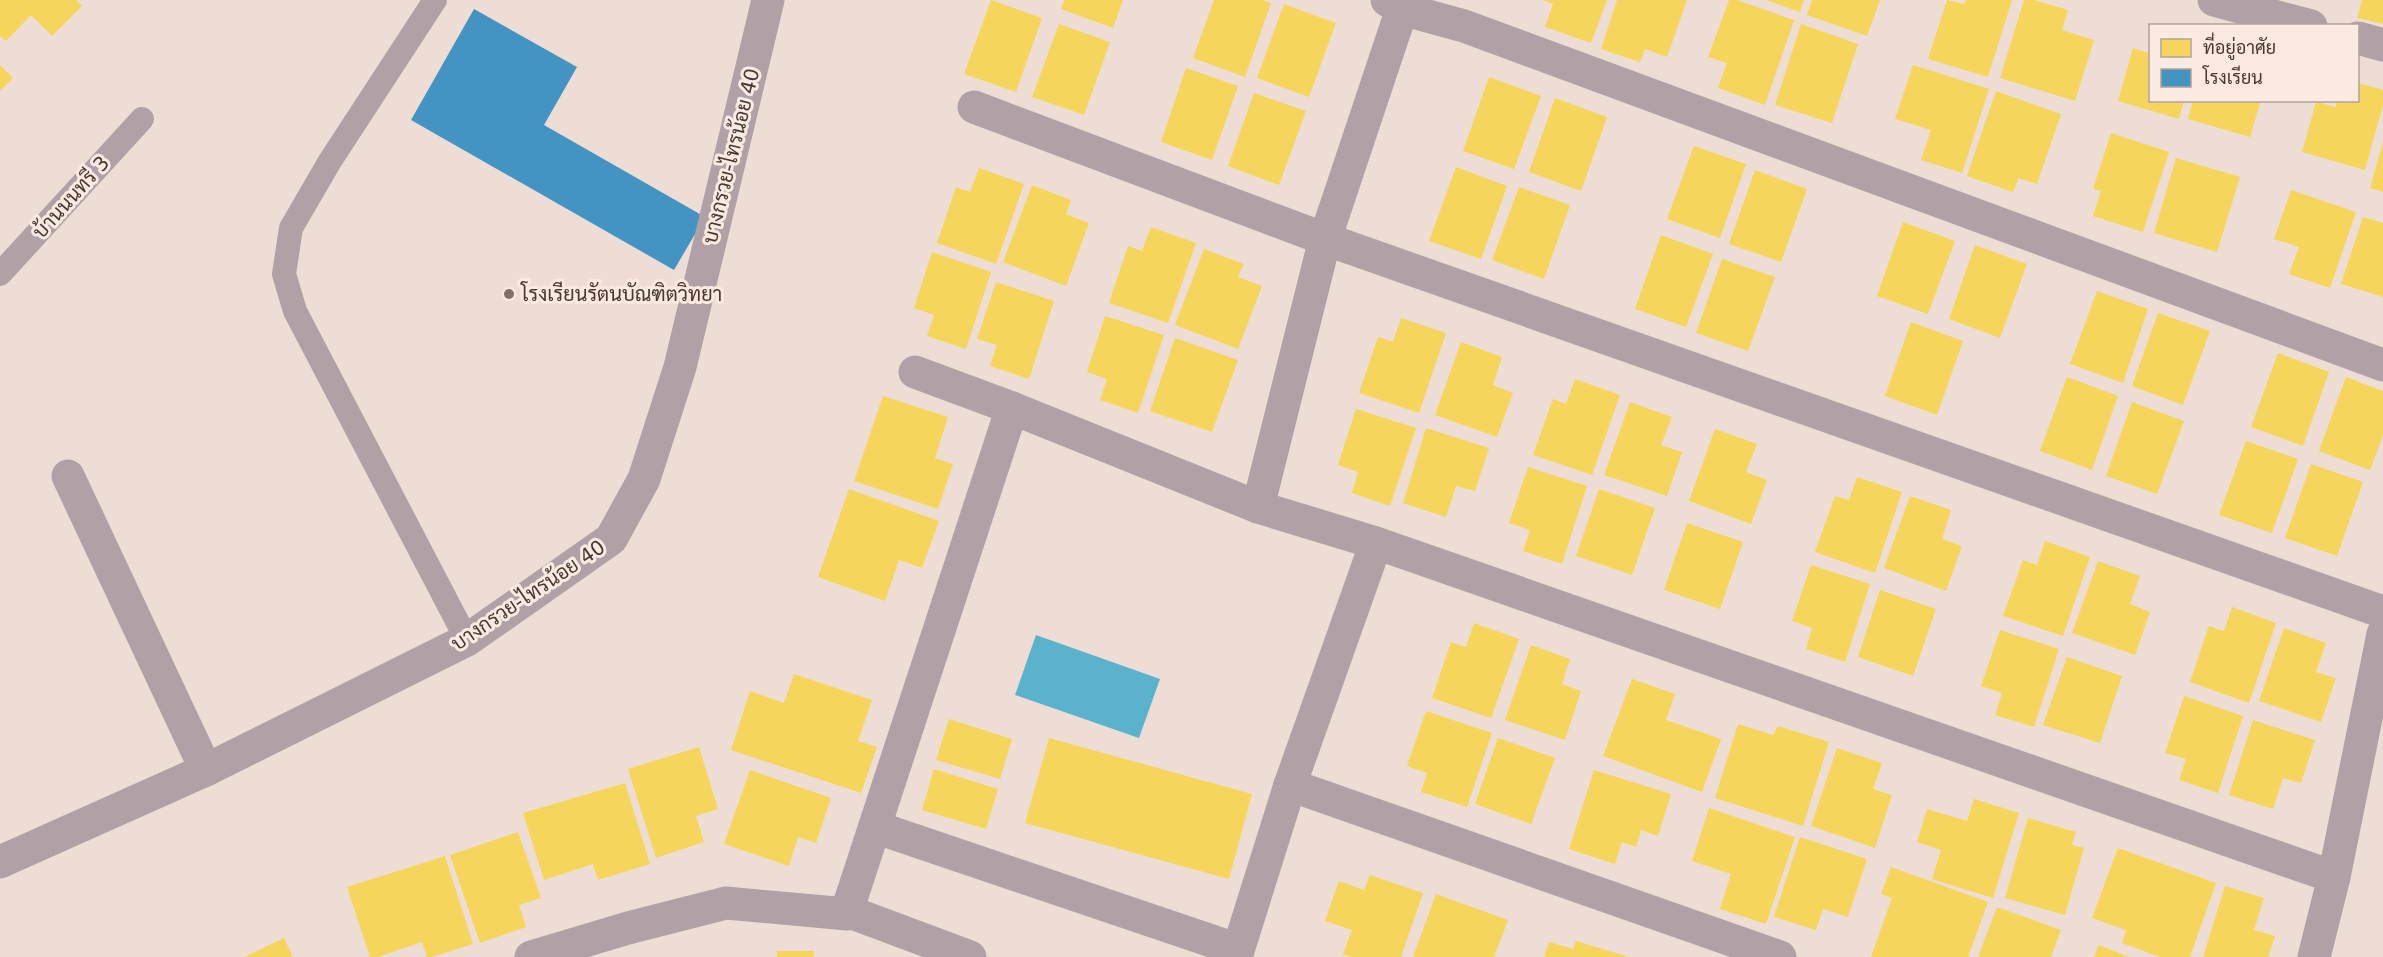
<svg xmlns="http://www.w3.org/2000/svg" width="2383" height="957" font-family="'DejaVu Sans',Sarabun,sans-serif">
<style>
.water{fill:#5ab2cc}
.homes{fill:#f6d55c}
.schools{fill:#4393c3}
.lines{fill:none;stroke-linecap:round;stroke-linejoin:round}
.lane{stroke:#b1a1a7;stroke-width:24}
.street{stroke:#b1a1a7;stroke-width:33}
.poi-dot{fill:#817169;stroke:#fbeae2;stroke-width:2}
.labels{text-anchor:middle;stroke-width:6;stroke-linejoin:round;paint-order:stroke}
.street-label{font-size:20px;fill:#473730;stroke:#fbeae2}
.poi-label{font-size:20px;fill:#473730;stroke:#fbeae2;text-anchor:start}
</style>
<rect width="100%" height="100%" fill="#eeddd4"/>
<!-- water -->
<polygon class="water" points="1036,635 1160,679 1139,738 1015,695"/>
<!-- homes -->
<g class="homes">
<polygon points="0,0 76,0 82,6 52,36 31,15 6,41 0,36"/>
<polygon points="991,0 1042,18 1016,92 964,74"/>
<polygon points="1064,0 1123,0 1113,28 1061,9"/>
<polygon points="1214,0 1262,0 1271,3 1245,77 1193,58"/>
<polygon points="1543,0 1607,0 1591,43 1545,27 1553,4"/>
<polygon points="1617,0 1687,0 1667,57 1645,49 1640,62 1601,49"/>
<polygon points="1729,0 1737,0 1794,20 1765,105 1718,88 1727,63 1708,57"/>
<polygon points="1766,0 1804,0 1800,12"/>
<polygon points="1812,0 1880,0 1867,36 1807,15"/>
<polygon points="1947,0 1964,4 1966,0 2012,0 1988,77 1928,59"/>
<polygon points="2024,0 2034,0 2068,10 2062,30 2094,40 2075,101 2000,78"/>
<polygon points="2362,0 2383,0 2383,24 2357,18"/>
<polygon points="1284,4 1336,23 1309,97 1257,78"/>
<polygon points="1059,24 1110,42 1084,115 1032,97"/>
<polygon points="1801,24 1858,44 1832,123 1775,105"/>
<polygon points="2150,47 2150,100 2184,100 2179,119 2118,101 2133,48 2148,53"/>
<polygon points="0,65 13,78 0,91"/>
<polygon points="1913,65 1989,89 1962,173 1921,160 1931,130 1895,119"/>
<polygon points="1186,68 1238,86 1212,160 1161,142"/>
<polygon points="1489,77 1541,96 1514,169 1463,151"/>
<polygon points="2358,83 2383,90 2383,105 2365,170 2302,152 2316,102 2336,107 2337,100 2358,100"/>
<polygon points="1996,91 2061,114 2037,184 2019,178 2013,192 1967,176"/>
<polygon points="1254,93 1306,111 1279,185 1228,166"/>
<polygon points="1555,98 1607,117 1581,191 1529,172"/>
<polygon points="2193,100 2261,100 2250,137 2188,119"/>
<polygon points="2111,133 2169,152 2143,232 2093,216 2101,191 2093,189"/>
<polygon points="2383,142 2383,192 2370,188"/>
<polygon points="1694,146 1746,164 1720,238 1667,219"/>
<polygon points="2176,158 2240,177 2217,252 2154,233"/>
<polygon points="1456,167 1507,186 1481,259 1429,241"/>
<polygon points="979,168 1024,184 996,264 937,243 956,187 970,192"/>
<polygon points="1755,170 1807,189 1781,262 1729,244"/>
<polygon points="1032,185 1071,200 1066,214 1089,223 1066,286 1003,262"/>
<polygon points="1519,187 1570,205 1544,279 1492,260"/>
<polygon points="2291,190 2356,212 2330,288 2289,274 2299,247 2274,239"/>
<polygon points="2363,217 2383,223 2383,297 2341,284"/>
<polygon points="1903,222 1955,241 1928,314 1877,296"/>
<polygon points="1151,227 1196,243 1168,323 1109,303 1128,246 1142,251"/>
<polygon points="1661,235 1713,254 1686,327 1635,309"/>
<polygon points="1975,245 2027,264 2000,338 1949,319"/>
<polygon points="1204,249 1244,264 1238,277 1262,286 1238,349 1175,325"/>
<polygon points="932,252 991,272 966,349 927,336 934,315 914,308"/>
<polygon points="1722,259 1775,277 1748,351 1696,333"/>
<polygon points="996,282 1054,301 1029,379 990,366 997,345 977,339"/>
<polygon points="2097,291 2148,309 2123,383 2070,364"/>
<polygon points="2158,313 2210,331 2183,405 2132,386"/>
<polygon points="1105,316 1164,335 1138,413 1100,400 1107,379 1087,372"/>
<polygon points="1401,318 1446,333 1419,413 1359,393 1378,337 1393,342"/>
<polygon points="1911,322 1963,341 1937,415 1885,396"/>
<polygon points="1175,338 1238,360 1212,432 1150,411"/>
<polygon points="1461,342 1502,357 1493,385 1513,393 1497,437 1435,415"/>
<polygon points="2278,353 2329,372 2303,446 2251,427"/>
<polygon points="2067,377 2118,396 2092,470 2040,451"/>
<polygon points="2346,377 2383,391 2383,435 2370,470 2319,451"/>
<polygon points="1575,379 1620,395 1592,475 1533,455 1553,399 1566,404"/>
<polygon points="883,396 948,417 935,458 953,464 938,509 854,481"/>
<polygon points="1630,402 1672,417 1661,445 1682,452 1667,496 1604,475"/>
<polygon points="2132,402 2184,421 2157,494 2106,476"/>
<polygon points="1356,409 1416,428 1390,506 1352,493 1358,472 1338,465"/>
<polygon points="1426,428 1489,448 1475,491 1456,486 1446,517 1403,503"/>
<polygon points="1715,429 1757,444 1746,472 1767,480 1751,524 1689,501"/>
<polygon points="2246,441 2298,459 2272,533 2219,515"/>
<polygon points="2311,464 2363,482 2337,556 2285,538"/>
<polygon points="1528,467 1587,486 1562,564 1523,551 1530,530 1509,523"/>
<polygon points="1857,477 1902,492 1875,573 1815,552 1835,496 1849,500"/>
<polygon points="849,489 939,521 922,568 899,560 885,601 818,577"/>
<polygon points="1599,489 1655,508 1632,575 1576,556"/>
<polygon points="1910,496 1951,510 1942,539 1962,546 1946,591 1884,568"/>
<polygon points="1687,523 1743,542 1720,609 1664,590"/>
<polygon points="2045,541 2090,557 2063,636 2003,616 2023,560 2037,565"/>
<polygon points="2098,561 2140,576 2130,604 2150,612 2135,655 2072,633"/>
<polygon points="1811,565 1870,584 1845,662 1806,649 1812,628 1792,621"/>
<polygon points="1880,590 1936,609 1913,676 1858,657"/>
<polygon points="2232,607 2276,623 2249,703 2190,682 2209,626 2224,631"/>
<polygon points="1474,623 1519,639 1491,718 1432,698 1451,642 1466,647"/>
<polygon points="2284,628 2326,643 2316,672 2336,678 2321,722 2259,701"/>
<polygon points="2000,630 2059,649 2034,727 1995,715 2002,693 1981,686"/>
<polygon points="1531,645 1570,659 1562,684 1581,691 1565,740 1505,720"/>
<polygon points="2067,657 2122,676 2100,743 2043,725"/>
<polygon points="794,674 872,700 858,741 877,747 861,793 731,750 750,691 784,703"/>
<polygon points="1632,679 1675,694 1666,720 1721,739 1702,792 1603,756"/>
<polygon points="2184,696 2243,716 2218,793 2179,780 2186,759 2165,753"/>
<polygon points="1426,711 1492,733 1467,807 1421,792 1427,773 1407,766"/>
<polygon points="949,719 1012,739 1000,779 936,760"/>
<polygon points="2253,720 2315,740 2301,783 2283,778 2273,809 2229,795"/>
<polygon points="1738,724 1773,735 1778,726 1829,742 1803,826 1715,798"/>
<polygon points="1049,738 1252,794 1229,879 1025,823"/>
<polygon points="1498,738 1555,758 1531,824 1475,804"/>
<polygon points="699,747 718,809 696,816 704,842 656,858 628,769"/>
<polygon points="1837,748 1882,763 1873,789 1892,795 1875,848 1811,826"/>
<polygon points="934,769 998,789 986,829 922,810"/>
<polygon points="750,770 831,798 816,843 798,837 789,866 724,844"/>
<polygon points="1594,770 1671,794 1658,836 1641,830 1636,847 1622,842 1615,864 1569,849"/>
<polygon points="625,783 650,864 598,880 593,864 544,880 523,813"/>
<polygon points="1974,799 2019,813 1993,898 1932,879 1941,850 1917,842 1927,809 1967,821"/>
<polygon points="1709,808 1795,837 1766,924 1720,909 1731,874 1692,861"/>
<polygon points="2028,818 2076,832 2072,845 2084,848 2065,915 2005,898"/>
<polygon points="518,832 541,898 519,905 526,927 480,943 450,855"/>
<polygon points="1800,837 1867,859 1848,917 1823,909 1816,930 1774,917"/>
<polygon points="2118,848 2216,883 2190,957 2160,957 2122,943 2126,930 2092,918"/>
<polygon points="445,856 473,944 432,957 427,957 422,942 378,957 370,957 347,887"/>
<polygon points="1891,867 1988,902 1968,957 1871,957 1892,898 1881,894"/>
<polygon points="1370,875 1423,893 1401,957 1351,957 1343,954 1352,930 1325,921 1339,881 1364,890"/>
<polygon points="2225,886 2264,898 2254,930 2275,936 2268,957 2203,957"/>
<polygon points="1436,894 1508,920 1494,957 1413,957"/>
<polygon points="1997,907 2061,930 2051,957 1978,957"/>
<polygon points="284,938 293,957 244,957"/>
<polygon points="1576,941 1626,956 1626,957 1544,957 1549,942 1573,949"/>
<polygon points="2099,945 2129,957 2094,957"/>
<rect x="777" y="951" width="37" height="6"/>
</g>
<!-- schools -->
<polygon class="schools" points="474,9 577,67 544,125 705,217 674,270 411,120"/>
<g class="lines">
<!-- lane -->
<g class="lane">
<polyline points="435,0 330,161 291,228 284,274 295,311 467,640"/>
<polyline points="0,274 142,119"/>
</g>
<!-- street -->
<g class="street">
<polyline points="1387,0 1402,9 1464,26 2383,365"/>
<polyline points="2214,0 2311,26"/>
<polyline points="2358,38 2383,45"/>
<polyline points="974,107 1325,239 2383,612"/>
<polyline points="915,372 1012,408 1258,507 1376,543 2334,877"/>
<polyline points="68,476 206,770"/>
<polyline points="1258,507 1325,239 1402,9"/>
<polyline points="1290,785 1780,957"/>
<polyline points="875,827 1238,950"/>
<polyline points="0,862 206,770 467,640 611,539 644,479 680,367 768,0"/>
<polyline points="847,911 1012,408"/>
<polyline points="531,957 628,928 726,903 847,914 847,911 970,957"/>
<polyline points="1236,957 1290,785 1376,543"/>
<polyline points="2314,957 2334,877 2383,634"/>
</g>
</g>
<!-- markers -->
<circle class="poi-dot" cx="509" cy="294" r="6"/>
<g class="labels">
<!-- street labels -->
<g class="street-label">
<text transform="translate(731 156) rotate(-76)" y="7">บางกรวย-ไทรน้อย 40</text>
<text transform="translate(71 197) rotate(-48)" y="7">บ้านนนทรี 3</text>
<text transform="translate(528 595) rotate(-34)" y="7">บางกรวย-ไทรน้อย 40</text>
</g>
<!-- poi labels -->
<g class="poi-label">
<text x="521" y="301">โรงเรียนรัตนบัณฑิตวิทยา</text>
</g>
</g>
<!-- legend -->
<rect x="2149" y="24" width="210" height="78" fill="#fbeae2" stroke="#b3a29b" stroke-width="1.5"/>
<rect x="2161" y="39" width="30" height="18" fill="#f6d55c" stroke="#b3a29b" stroke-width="1.5"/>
<text x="2203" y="54" font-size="18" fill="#473730">ที่อยู่อาศัย</text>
<rect x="2161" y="69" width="30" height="18" fill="#4393c3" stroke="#b3a29b" stroke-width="1.5"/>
<text x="2203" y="84" font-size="18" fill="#473730">โรงเรียน</text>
</svg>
